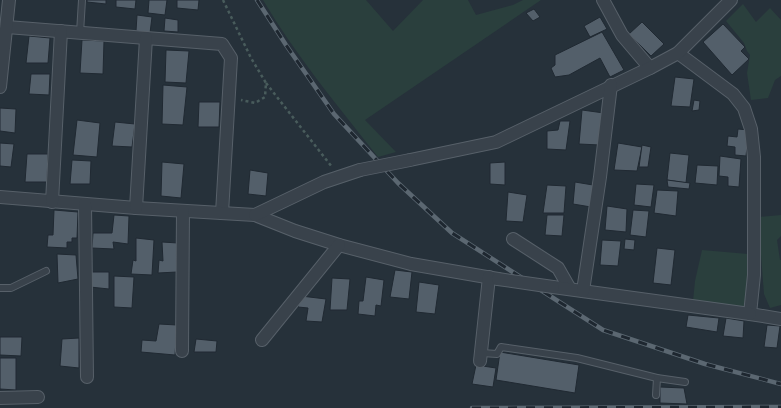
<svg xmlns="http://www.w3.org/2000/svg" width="781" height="408" font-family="Manrope,sans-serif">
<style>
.green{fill:#2a3f3d}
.building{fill:#535f6a;stroke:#202932}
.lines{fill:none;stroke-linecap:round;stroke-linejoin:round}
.lane-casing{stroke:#576069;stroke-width:8}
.street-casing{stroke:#576069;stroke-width:14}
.path{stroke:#495c5c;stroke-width:2.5;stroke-dasharray:3 3;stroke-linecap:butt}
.lane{stroke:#39424b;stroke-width:6}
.street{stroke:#39424b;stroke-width:12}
.rail-casing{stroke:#5b6771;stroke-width:4.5}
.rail{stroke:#1e2730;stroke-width:3;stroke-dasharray:9;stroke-linecap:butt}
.street-bridge-casing{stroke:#576069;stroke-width:14;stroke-linecap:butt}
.street-bridge{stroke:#39424b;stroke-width:12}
</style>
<rect width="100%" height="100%" fill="#26313a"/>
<!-- green -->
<g class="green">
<path d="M 263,0 L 366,0 L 393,31 L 423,0 L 468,0 L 476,15 L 513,5 L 523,0 L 541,0 L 365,120 L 396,152 L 378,157 C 338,106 296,56 263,0 Z"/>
<polygon points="743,4 756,22 770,8 781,20 781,76 775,80 768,98 751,100 747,73 750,55 747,51 744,43 726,21"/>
<polygon points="781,215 781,236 777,240 780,260 781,260 781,305 770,308 764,294 758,217"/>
<polygon points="702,250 748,254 746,308 693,301 695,281"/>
</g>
<!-- building -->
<g class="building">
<polygon points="87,0 106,0 106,4 87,2"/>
<polygon points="116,0 136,0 135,9 116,7"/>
<polygon points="149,0 167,0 165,15 148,13"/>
<polygon points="177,0 199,0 198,10 177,8"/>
<polygon points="534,9 540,17 533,21 526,13"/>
<polygon points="137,15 152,17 150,33 136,31"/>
<polygon points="600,17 607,29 590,37 584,26"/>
<polygon points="165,18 178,20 178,32 164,31"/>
<polygon points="642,22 664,44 651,56 629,34"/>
<polygon points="723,24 745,47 741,51 749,59 732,75 703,42"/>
<polygon points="602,32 624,70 610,77 600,58 569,75 555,77 551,68 555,65 555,55"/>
<polygon points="29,36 50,38 48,63 26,63"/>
<polygon points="82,40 104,41 103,74 80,73"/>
<polygon points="166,50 189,51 186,83 165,82"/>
<polygon points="31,74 50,74 49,95 29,94"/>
<polygon points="675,77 694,79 690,107 671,106"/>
<polygon points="163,85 187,87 183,125 162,124"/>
<polygon points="694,100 700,101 699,110 692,111"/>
<polygon points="199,102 220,102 219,127 198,127"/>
<polygon points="0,108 16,109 15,133 0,131"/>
<polygon points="582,110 604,113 600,145 579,144"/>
<polygon points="77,120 100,123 97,157 73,155"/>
<polygon points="560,121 570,121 566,150 547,149 547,131 558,130"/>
<polygon points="115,122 135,124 132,147 112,146"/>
<polygon points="738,129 749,130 746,156 735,155 735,147 727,146 728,136 737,137"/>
<polygon points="0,143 14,144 11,167 0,166"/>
<polygon points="618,143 642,147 637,171 614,170"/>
<polygon points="642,145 651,147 648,167 639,167"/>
<polygon points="670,153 689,155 686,183 667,180"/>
<polygon points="27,154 48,154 47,182 25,182"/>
<polygon points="720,156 741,159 739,187 728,186 728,177 719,176"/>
<polygon points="72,160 91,161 90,184 70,184"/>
<polygon points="162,162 184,164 181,198 161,196"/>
<polygon points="505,162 505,185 490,184 490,163"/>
<polygon points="697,165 718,166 717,185 695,183"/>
<polygon points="250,170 268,173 266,196 248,194"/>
<polygon points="667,180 690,183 689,189 668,187"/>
<polygon points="575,182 593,185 591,207 573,204"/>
<polygon points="636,184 654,185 651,207 634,205"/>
<polygon points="547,185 566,186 564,213 543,213"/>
<polygon points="657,190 678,191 676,216 654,213"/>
<polygon points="508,192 527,195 523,222 506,221"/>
<polygon points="607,206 627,209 626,232 605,230"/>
<polygon points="54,210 78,212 77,238 72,238 72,242 67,242 67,248 47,247 48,235 53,235"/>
<polygon points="633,210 649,211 646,237 630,235"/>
<polygon points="114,215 129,216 128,244 113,242 114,249 92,248 93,233 112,233"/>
<polygon points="547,215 564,215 562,236 545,235"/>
<polygon points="136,238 154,240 152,275 131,274 133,260 136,261"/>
<polygon points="625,239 635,240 634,250 624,249"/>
<polygon points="602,240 621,241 618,266 600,265"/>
<polygon points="162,242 178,243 177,272 158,273 159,260 163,261"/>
<polygon points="657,248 675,250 671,285 653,283"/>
<polygon points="57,254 76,255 78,279 58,283"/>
<polygon points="395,270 412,272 409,299 390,297"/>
<polygon points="91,272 109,272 109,289 90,287"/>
<polygon points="114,276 134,277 132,308 114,307"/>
<polygon points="366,277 384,280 381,306 376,305 375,316 358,314 359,301 363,301"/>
<polygon points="332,278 350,279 347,310 330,310"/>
<polygon points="419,282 439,285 435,314 416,312"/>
<polygon points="301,296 326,299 322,322 306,321 308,308 298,307"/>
<polygon points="688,315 719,318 717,332 686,327"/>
<polygon points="726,318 744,321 743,338 723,336"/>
<polygon points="159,324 177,325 175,355 141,352 142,340 156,341"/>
<polygon points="767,325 780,326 777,348 764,347"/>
<polygon points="0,337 22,337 21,356 0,355"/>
<polygon points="79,338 79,368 60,366 62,339"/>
<polygon points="196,339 217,341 216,352 194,352"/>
<polygon points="500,352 579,365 575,393 496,380"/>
<polygon points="0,358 16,358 16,390 0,389"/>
<polygon points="476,365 496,368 493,387 472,384"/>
<polygon points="660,387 684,388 687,404 660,403"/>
</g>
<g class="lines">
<!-- lane casing -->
<g class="lane-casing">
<g id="lane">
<polyline points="80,33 82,0"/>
<polyline points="0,288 11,288 46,271"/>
<polyline points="482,353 497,354 501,347 577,358 657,378 685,382"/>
<polyline points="656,395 657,378"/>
</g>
</g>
<!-- street casing -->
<g class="street-casing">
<g id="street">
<polyline points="603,0 622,35 650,68"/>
<polyline points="7,27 222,44 231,58 222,213"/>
<polyline points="678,53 733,94 744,108 751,129 754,157 754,275 750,314 781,319"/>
<polyline points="0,87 9,0"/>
<polyline points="410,160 496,142 650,68 678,53 731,0"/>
<polyline points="0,197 136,208 255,215 295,231 339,245 411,264 498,279"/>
<polyline points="52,202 61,31"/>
<polyline points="85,204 87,377"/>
<polyline points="136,208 146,38"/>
<polyline points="255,215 324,182 360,170"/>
<polyline points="513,239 558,268 570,289"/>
<polyline points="553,287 750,314"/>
<polyline points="583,291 600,177 611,85"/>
<polyline points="262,340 339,245"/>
<polyline points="182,351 183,211"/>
<polyline points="480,361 489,277"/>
<polyline points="0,398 38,397"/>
</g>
</g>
<!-- path -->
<g class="path">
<polyline points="223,0 251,58 266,83 265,97 255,103 241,100"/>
<polyline points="266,83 332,167"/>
</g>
<!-- lane -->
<use href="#lane" class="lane"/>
<!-- street -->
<use href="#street" class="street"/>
<!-- rail casing -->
<g class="rail-casing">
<g id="rail">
<polyline points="257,0 286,45 334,114 398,183 452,233 603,330 705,364 781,384"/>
<polyline points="472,408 781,407"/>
</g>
</g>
<!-- rail -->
<use href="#rail" class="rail"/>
<!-- street-bridge casing -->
<g class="street-bridge-casing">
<g id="street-bridge">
<polyline points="360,170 410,160"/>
<polyline points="498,279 553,287"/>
</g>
</g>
<!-- street-bridge -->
<use href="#street-bridge" class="street-bridge"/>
</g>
</svg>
